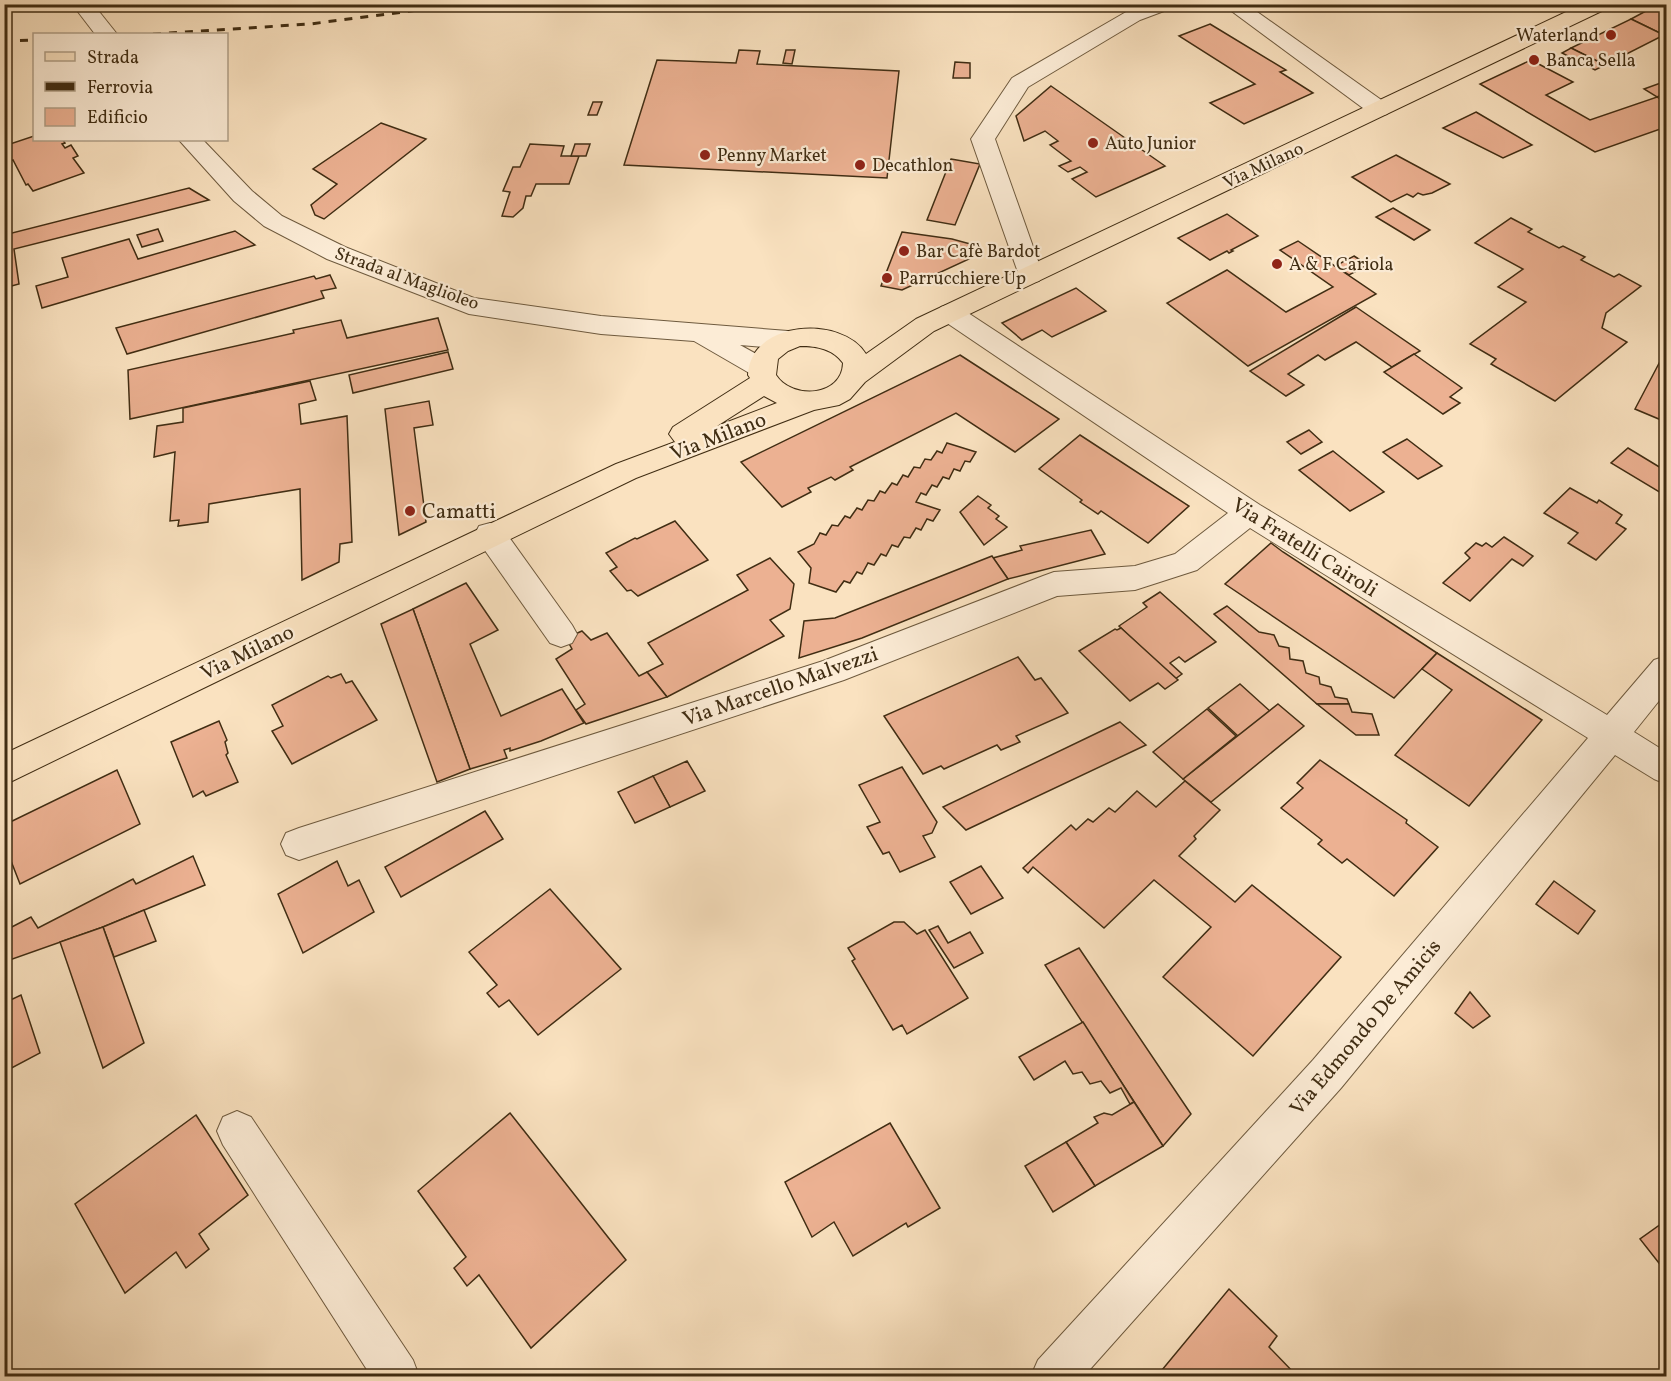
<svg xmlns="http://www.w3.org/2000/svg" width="1671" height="1381" font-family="Vollkorn,serif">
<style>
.building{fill:#ecb192;stroke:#402d13;stroke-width:1.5}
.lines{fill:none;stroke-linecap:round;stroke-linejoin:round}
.minor-casing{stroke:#6e5a3e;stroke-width:2}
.major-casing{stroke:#402d13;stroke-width:2}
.minor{fill:#fcecd6;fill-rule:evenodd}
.major{fill:#fae2c0;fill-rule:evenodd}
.rail{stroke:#402d13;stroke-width:3;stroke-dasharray:8 8;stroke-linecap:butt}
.poi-dot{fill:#8f2418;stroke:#fcecd6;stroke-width:2}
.labels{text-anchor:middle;stroke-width:4.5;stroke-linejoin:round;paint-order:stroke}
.far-poi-label{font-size:18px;fill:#402d13;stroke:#fcecd6;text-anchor:start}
.far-street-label{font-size:18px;fill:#402d13;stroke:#fcecd6}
.street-label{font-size:21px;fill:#402d13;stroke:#fcecd6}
.poi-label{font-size:21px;fill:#402d13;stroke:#fcecd6;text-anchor:start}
</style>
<rect width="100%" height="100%" fill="#fae2c0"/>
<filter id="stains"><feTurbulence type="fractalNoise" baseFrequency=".00333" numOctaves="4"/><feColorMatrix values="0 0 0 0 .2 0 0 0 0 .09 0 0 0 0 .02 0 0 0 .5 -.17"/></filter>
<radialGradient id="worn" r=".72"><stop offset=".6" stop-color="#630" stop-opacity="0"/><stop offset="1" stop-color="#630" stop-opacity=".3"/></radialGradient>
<!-- building -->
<g class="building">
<polygon points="1659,4 1666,4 1666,36 1631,19"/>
<polygon points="1631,19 1664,35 1605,65 1571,48"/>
<polygon points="1210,24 1286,70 1280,72 1313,93 1244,124 1210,103 1255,84 1179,36"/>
<polygon points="1571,48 1605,65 1595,70 1562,53"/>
<polygon points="739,50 760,51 757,64 899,71 887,178 624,165 657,60 736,63"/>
<polygon points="786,50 795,50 792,64 783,63"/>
<polygon points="1531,60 1573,82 1546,95 1590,120 1657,97 1666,103 1666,127 1595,152 1480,84"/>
<polygon points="955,62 970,63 970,78 953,78"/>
<polygon points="1666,81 1666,93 1657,97 1644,89"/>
<polygon points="1051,86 1078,105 1165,166 1096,197 1072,179 1087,172 1080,167 1068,172 1059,166 1071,161 1050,145 1058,141 1045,131 1024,141 1016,116"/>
<polygon points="593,102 602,102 597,115 588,115"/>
<polygon points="1476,112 1532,145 1503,158 1443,128"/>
<polygon points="381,123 426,139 324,219 315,215 311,205 337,184 313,169"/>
<polygon points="34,136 34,140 63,140 65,143 62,144 65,148 71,145 78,156 73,158 84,173 33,191 28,184 26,185 13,160 7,162 4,158 4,146"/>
<polygon points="530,144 564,146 561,156 579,156 569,184 536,184 531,196 526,196 523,208 513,217 502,216 510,192 503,191 513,167 520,167"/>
<polygon points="575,144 590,144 586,156 571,156"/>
<polygon points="1396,155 1450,184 1432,193 1423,195 1418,193 1413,197 1407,194 1391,202 1352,177"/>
<polygon points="951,159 980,164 955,225 927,220"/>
<polygon points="189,188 209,200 14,249 19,284 4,288 4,235"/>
<polygon points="1393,208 1430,230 1414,240 1376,217"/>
<polygon points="1227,214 1258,236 1231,250 1233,251 1229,253 1227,251 1210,260 1178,238"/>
<polygon points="1511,218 1532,229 1528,232 1559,248 1563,246 1585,257 1581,260 1614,277 1619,274 1641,286 1606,313 1602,328 1627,342 1555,401 1491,364 1496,359 1470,344 1526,302 1498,287 1523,269 1475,243"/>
<polygon points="158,229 163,241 142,247 137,235"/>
<polygon points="235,231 255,245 42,308 36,286 68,277 62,258 129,239 138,259"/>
<polygon points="902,232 952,239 974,245 969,259 902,290 881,286"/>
<polygon points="1298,241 1376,294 1248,366 1167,303 1227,270 1286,312 1333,287 1280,250"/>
<polygon points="1354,256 1368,265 1349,275 1335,266"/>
<polygon points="330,275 336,288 321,291 324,298 127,354 116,328 314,276 316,279"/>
<polygon points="1076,288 1106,311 1052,337 1042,330 1022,340 1002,323"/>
<polygon points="1356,307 1420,351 1392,367 1356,342 1325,360 1318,355 1288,374 1304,385 1286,396 1250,371"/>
<polygon points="438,318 448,350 130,419 128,370 294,333 293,330 341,320 347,338"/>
<polygon points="1666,350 1666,422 1635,409"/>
<polygon points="448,352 453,369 353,393 349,375"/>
<polygon points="1414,354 1462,388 1450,397 1460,403 1443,414 1384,372"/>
<polygon points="960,355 1059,419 1015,452 956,413 850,467 853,470 835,480 831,477 808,488 811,492 782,507 741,462"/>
<polygon points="310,381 316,400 299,404 301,424 347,416 352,542 340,544 339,562 302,580 300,489 209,504 208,522 178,526 179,520 170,521 175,452 154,457 157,426 183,422 183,408"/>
<polygon points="429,401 433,425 414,428 426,522 399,535 385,409"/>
<polygon points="1309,430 1322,442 1301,454 1287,442"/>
<polygon points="1080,435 1189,506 1148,543 1101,511 1098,514 1080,502 1082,500 1039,469"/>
<polygon points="1407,439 1442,466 1418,479 1383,452"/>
<polygon points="947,443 976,452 970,462 965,461 960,471 954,469 949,479 943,477 937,487 932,485 926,495 921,493 916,502 940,510 933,521 927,519 921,530 916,528 910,538 904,537 898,547 892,545 886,556 881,554 874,565 868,563 862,574 857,572 850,583 844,581 836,592 809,583 811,568 798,552 814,544 820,533 826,535 832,525 838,526 845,516 850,518 857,508 862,510 868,500 874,501 880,491 885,493 892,483 897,485 903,475 908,477 914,467 920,468 925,459 931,460 937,451 942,453"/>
<polygon points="1628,448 1666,471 1666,496 1611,463"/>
<polygon points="1333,451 1384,492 1350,511 1299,470"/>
<polygon points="1570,488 1597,503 1599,500 1622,515 1616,523 1626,529 1596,560 1568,543 1578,533 1544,513"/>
<polygon points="978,496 991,505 988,508 999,516 996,519 1007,527 984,545 960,512"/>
<polygon points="675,521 708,560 638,596 631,590 627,591 610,571 617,567 606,553 635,538 637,539"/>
<polygon points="1091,530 1105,554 1008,579 993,558 1022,550 1020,546"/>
<polygon points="1504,537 1533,556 1523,566 1512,559 1470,601 1443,583 1470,558 1465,553 1476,543 1482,546 1486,543 1492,547"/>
<polygon points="1271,543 1283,552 1437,653 1394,698 1225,584"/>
<polygon points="992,556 1008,579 862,638 799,658 804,621 835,618"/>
<polygon points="770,558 794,584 790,609 770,620 784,636 667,697 647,672 663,664 648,643 748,590 737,575"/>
<polygon points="466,583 498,630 470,644 501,716 562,689 584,723 541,741 510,751 510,748 504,750 507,758 470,769 413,609"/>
<polygon points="1160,592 1216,642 1185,662 1179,657 1170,663 1182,674 1175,679 1119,626 1147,607 1143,603"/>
<polygon points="1227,606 1259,632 1274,635 1279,646 1289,648 1290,659 1303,661 1306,673 1319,677 1320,684 1331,687 1335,697 1347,699 1349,704 1317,704 1214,614"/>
<polygon points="413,609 470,769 437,782 381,624"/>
<polygon points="1121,628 1178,680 1165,689 1158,683 1130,701 1079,651 1115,629 1117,630"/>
<polygon points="582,631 591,640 607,633 639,676 647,672 667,697 586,724 576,710 585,704 556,659 572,649 566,638"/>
<polygon points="1437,653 1542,720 1469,806 1395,755 1452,690 1422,669"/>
<polygon points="1018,657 1035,680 1041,678 1068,713 1016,736 1020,742 1001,750 997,745 944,769 941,766 923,774 884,716"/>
<polygon points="341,674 346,683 352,681 377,720 292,764 272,731 283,726 272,705 328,676 331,678"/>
<polygon points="1240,684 1271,712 1238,736 1208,708"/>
<polygon points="1278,704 1304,726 1211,802 1183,779"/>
<polygon points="1317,704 1349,704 1352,712 1372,714 1379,735 1356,735"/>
<polygon points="1207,709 1236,736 1183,779 1153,752"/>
<polygon points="219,721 227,740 225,742 228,753 226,755 238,782 206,796 203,791 193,797 171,742"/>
<polygon points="1120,722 1146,745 966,830 943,807"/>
<polygon points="1320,760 1407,820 1406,823 1438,847 1394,896 1347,859 1342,863 1318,844 1322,840 1281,808 1303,788 1297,783"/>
<polygon points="687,761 705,791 670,807 653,776"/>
<polygon points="902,767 937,822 932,833 923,836 935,857 900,872 889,852 883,854 867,827 880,822 859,785"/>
<polygon points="117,770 140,824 20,884 4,843 4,825"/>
<polygon points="653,776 670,807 635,823 618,792"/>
<polygon points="1185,781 1220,810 1194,836 1196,839 1179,856 1235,902 1252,885 1341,957 1253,1056 1163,977 1211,927 1154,880 1104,928 1033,867 1028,873 1023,868 1071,825 1076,830 1088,819 1093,822 1109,808 1115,812 1137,791 1156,807"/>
<polygon points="485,811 503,839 401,897 385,867"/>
<polygon points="193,856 205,885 103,927 4,962 4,931 31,917 38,928 133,879 136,884"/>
<polygon points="337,861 348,886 359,880 374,912 303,953 278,894"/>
<polygon points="981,866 1003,898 971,914 950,882"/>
<polygon points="1554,881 1595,911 1578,934 1536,904"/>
<polygon points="550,889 621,969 538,1035 509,1000 499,1007 487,993 497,985 469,952"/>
<polygon points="144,910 156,941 114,957 103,927"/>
<polygon points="894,922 904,922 917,934 925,930 968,998 907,1034 902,1025 893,1030 852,961 855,959 848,948"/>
<polygon points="938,926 948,943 970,932 983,953 954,968 929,930"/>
<polygon points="103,927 144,1043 103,1068 60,942"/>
<polygon points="1079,948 1191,1114 1163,1146 1045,965"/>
<polygon points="1470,992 1490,1016 1473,1028 1455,1013"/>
<polygon points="21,995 40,1053 4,1072 4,1003"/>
<polygon points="1083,1022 1134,1102 1130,1104 1121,1088 1110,1093 1101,1081 1090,1084 1082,1072 1073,1074 1065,1061 1034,1080 1019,1057"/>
<polygon points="1134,1102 1163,1146 1095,1186 1066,1142 1098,1123 1094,1117 1104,1113 1112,1115"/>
<polygon points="510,1113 626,1260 531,1348 479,1275 467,1286 454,1268 466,1257 418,1191"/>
<polygon points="196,1115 248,1195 199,1234 209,1249 186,1268 176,1252 125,1293 75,1204"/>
<polygon points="890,1123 940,1208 908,1227 906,1223 853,1256 834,1222 812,1237 785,1182"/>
<polygon points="1066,1142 1095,1186 1053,1212 1025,1166"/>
<polygon points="1661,1224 1666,1230 1666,1272 1640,1239"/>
<polygon points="1229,1289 1277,1336 1269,1347 1297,1376 1157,1376"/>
</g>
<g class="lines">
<!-- minor casing -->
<g class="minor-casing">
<g id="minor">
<polygon points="72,4 93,4 117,34 95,34"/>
<polygon points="1145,4 1175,4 1172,8 1140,20 1028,87 995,139 1043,275 1039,281 1030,283 1021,281 971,139 1012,78 1126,12"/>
<polygon points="1222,4 1246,4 1387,104 1390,109 1387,114 1379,116 1371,114"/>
<polygon points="179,140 203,140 252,191 282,216 345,247 474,298 601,316 788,331 797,334 801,340 797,346 788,349 740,345 771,362 775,368 771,374 761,377 751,374 694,341 601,334 469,314 327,259 264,226 234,201"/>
<polygon points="950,304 959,307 1260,505 1607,715 1654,660 1666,656 1666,692 1634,732 1666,752 1666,784 1654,779 1615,755 1341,1088 1084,1376 1031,1376 1038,1360 1313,1060 1588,738 1250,528 1197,570 1135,590 1057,596 844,680 299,860 286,855 281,844 286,833 299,828 823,661 1043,576 1054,572 1135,566 1175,554 1228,513 941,319 937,313 941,307"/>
<polygon points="490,523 501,526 572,625 577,634 572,643 561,647 550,643 479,542 475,534 479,526"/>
<polygon points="237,1111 251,1117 413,1360 419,1376 371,1376 223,1145 217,1131 223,1117"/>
</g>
</g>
<!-- major casing -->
<g class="major-casing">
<path id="major" d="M 1583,4 L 1611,4 L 1608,8 L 934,331 L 865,382 L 850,399 L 839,405 L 814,410 L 636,478 L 4,785 L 4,754 L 616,464 L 675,442 L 669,434 L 673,427 L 750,378 L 748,375 C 750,320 842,315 866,354 L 916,319 ZM 800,346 C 817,346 833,349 843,363 C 842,397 792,400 776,375 L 778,359 L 788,351 ZM 764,396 L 777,403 L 717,426 Z"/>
</g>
<!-- minor -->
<use href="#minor" class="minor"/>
<!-- major -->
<use href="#major" class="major"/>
<!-- rail -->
<g class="rail">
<polyline points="153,34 310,24 465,4"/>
<polyline points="4,41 34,40"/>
</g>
</g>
<!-- markers -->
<g class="poi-dot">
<circle cx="1611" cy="35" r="6"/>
<circle cx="1534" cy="60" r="6"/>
<circle cx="1093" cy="143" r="6"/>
<circle cx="705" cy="155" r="6"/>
<circle cx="860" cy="165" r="6"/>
<circle cx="904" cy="251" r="6"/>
<circle cx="1277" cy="264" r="6"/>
<circle cx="887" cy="278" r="6"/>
<circle cx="410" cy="511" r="6"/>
</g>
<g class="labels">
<!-- far-poi labels -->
<g class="far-poi-label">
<text x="1599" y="41" text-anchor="end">Waterland</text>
<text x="1546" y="66">Banca Sella</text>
<text x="1105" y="149">Auto Junior</text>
<text x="717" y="161">Penny Market</text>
<text x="872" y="171">Decathlon</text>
<text x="916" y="257">Bar Cafè Bardot</text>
<text x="1289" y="270">A &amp; F Cariola</text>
<text x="899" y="284">Parrucchiere Up</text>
</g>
<!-- far-street labels -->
<g class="far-street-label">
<text transform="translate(1263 165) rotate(-25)" y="6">Via Milano</text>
<text transform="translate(407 278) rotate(20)" y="6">Strada al Maglioleo</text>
</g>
<!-- street labels -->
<g class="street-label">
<text transform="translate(718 436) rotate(-21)" y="7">Via Milano</text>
<text transform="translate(1305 547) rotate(32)" y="7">Via Fratelli Cairoli</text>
<text transform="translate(247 652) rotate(-26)" y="7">Via Milano</text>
<text transform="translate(780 686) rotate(-19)" y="7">Via Marcello Malvezzi</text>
<text transform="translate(1365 1027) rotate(-50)" y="7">Via Edmondo De Amicis</text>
</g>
<!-- poi labels -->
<g class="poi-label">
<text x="422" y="518">Camatti</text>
</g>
</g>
<!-- margin -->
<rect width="1671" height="1381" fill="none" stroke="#fae2c0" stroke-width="24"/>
<rect x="6" y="6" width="1659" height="1369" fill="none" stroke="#402d13" stroke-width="3"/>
<rect x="12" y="12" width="1647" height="1357" fill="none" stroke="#402d13" stroke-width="1.5"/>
<!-- legend -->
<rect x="33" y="33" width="195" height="108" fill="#fcecd6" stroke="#b1a088" stroke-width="1.5"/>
<rect x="45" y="52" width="30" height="9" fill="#fae2c0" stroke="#b1a088" stroke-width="1.5"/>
<text x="87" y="63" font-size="18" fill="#402d13">Strada</text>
<rect x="45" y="82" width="30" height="9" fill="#402d13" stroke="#b1a088" stroke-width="1.5"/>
<text x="87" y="93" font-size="18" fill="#402d13">Ferrovia</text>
<rect x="45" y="108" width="30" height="18" fill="#ecb192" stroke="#b1a088" stroke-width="1.5"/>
<text x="87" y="123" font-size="18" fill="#402d13">Edificio</text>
<rect width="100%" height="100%" filter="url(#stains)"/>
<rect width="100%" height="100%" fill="url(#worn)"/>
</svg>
